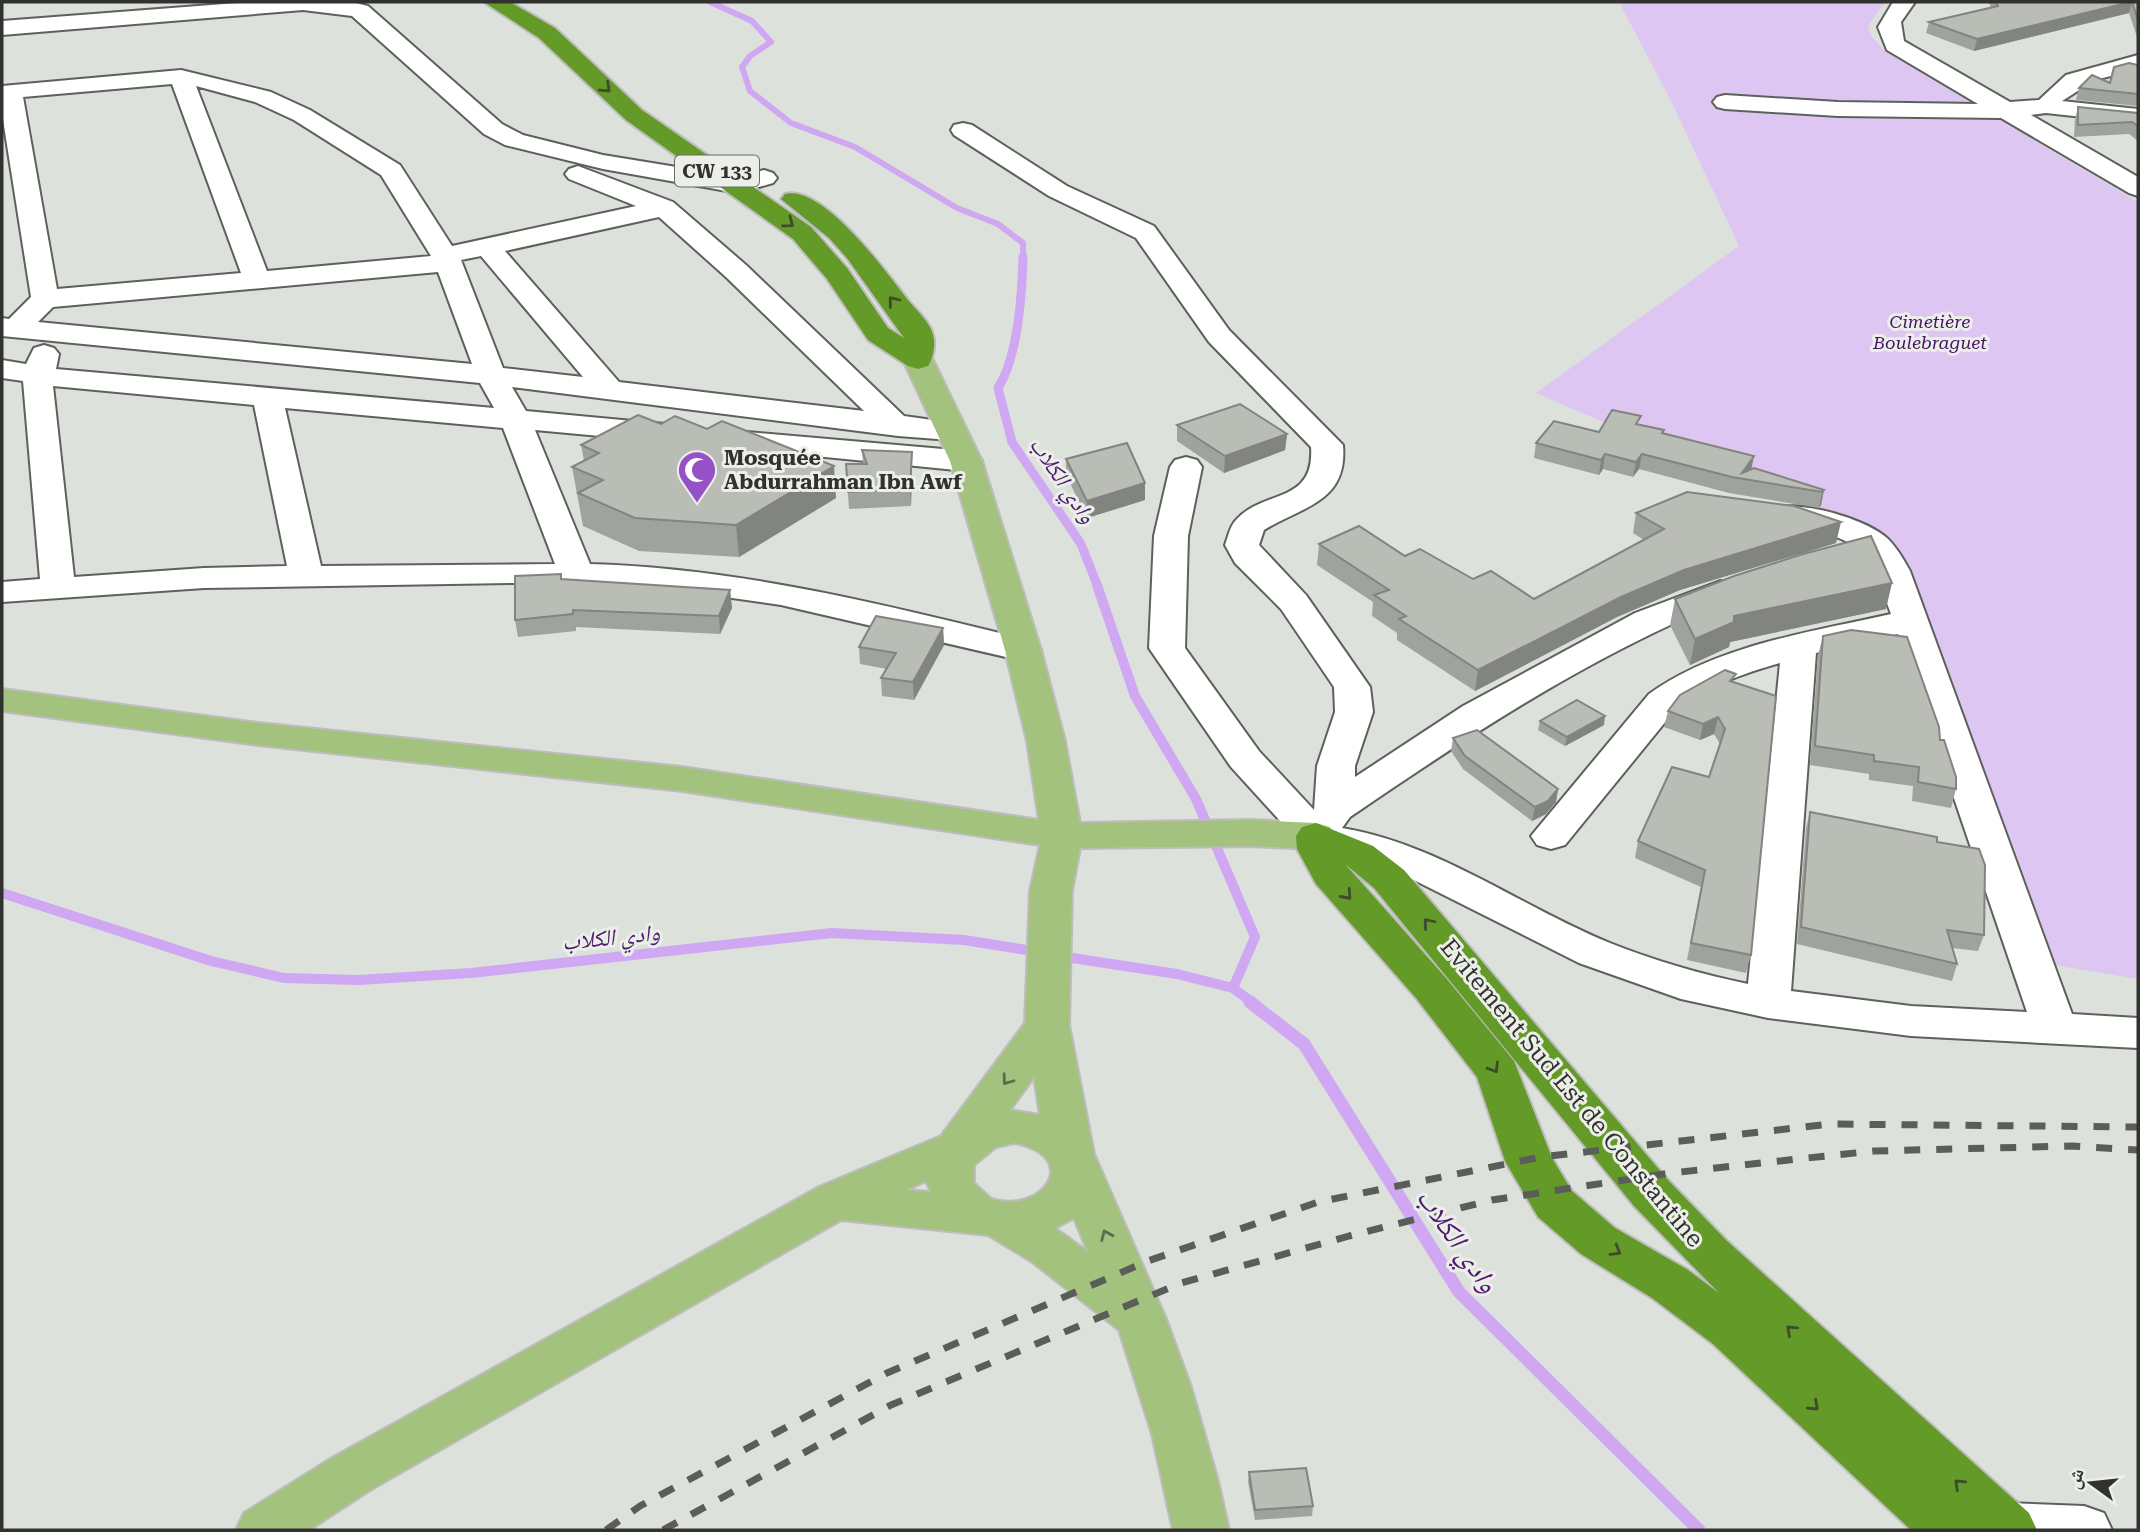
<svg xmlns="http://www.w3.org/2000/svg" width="2140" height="1532" font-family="'Roboto Serif','Noto Naskh Arabic',serif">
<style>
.green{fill:#dec6f3}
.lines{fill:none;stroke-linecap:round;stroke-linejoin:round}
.stream-far3{stroke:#d0a7f2;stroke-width:6}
.stream-far2{stroke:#d0a7f2;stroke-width:9}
.stream-far1{stroke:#d0a7f2;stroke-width:10}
.stream{stroke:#d0a7f2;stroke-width:13}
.minor-casing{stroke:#5d615b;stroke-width:4}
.major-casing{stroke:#bdbdbc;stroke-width:4}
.highway-casing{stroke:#bdbdbc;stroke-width:4}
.minor{fill:#fff;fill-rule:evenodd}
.major{fill:#a2c27e;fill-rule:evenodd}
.highway{fill:#649a28;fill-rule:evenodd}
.rail{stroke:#5b5d59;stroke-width:7;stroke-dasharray:16 16;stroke-linecap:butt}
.wall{fill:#9fa39d}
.shaded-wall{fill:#82847f}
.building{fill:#b9bdb6;stroke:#82847f;stroke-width:2}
.oneway{stroke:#3e4c2d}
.oneway2{stroke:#5e6c4f}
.labels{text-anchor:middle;stroke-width:6;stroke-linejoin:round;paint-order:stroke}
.far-park-label{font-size:18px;font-style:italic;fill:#481269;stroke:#ebefe8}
.shield{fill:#ebefe8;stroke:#696b66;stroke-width:2}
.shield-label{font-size:19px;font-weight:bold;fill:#31322f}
.poi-label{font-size:21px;font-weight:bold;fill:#31322f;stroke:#ebefe8;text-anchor:start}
.water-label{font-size:23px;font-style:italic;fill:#4f1b70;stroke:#ebefe8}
.near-street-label{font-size:24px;fill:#31322f;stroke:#ebefe8}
.near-water-label{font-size:28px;font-style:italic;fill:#4f1b70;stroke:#ebefe8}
</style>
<rect width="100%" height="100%" fill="#dde1db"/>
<!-- green -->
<polygon class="green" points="1619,2 1885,2 1868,26 1871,36 1886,52 2138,202 2138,979 2055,965 1885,543 1536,393 1739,246 1672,103"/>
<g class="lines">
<!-- stream-far3 -->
<polyline class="stream-far3" points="710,2 752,21 771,42 750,56 742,67 750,91 791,123 855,147 957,208 998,224 1023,243 1023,259"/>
<!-- stream-far2 -->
<path class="stream-far2" d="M 1023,257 C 1022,294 1018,357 998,388 L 1012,442 L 1081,544 L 1098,587"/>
<!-- stream-far1 -->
<g class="stream-far1">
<polyline points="1097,585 1135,696 1196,799 1255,937 1233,988"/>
<polyline points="2,893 211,961 284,978 359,980 471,973 832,933 964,940 1039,952"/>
<polyline points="1059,956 1177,974 1233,988 1253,1003"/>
</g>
<!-- stream -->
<polyline class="stream" points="1250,1002 1304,1044 1459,1292 1699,1530"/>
<!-- minor casing -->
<g class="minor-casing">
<g id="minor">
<polygon points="250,2 352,2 368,6 502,124 523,135 603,155 738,177 764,170 773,173 777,178 773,183 738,193 603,169 505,145 484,134 352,16 303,10 2,35 2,21"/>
<polygon points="1893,2 1915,2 1901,22 1904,41 2010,102 2039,100 2066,75 2138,55 2138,69 2095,80 2062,101 2138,109 2138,123 2046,113 2031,115 2138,177 2138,196 2129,193 2001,118 1838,116 1725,109 1717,107 1713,102 1717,97 1725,95 1838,102 1978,104 1887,50 1878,27"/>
<path d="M 181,70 L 271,92 L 310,110 L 400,165 L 452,246 L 636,206 L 569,179 L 565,174 L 569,169 L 578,166 L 673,202 L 746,265 L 904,416 L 961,424 L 965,431 L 961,438 L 950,440 L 898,436 L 512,387 L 526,411 L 665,424 L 676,426 L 681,433 L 676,440 L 665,442 L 535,430 L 590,564 C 740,568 890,606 1036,642 L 1041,650 L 1036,658 L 1023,661 L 781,605 L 647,586 L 515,583 L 204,588 L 2,602 L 2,582 L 40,579 L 23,381 L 2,378 L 2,360 L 26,364 L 34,348 L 44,345 L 54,348 L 59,354 L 56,369 L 494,408 L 480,383 L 2,336 L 2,318 L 9,319 L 31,297 L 2,113 L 2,86 ZM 172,84 L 241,273 L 57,289 L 23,97 ZM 196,86 L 255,102 L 294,120 L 381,175 L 431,256 L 267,271 ZM 659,217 L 726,277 L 864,411 L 619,382 L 505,251 ZM 481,256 L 583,377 L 503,368 L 461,260 ZM 438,272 L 472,364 L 38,322 L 53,307 ZM 53,386 L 254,405 L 287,566 L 204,568 L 74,577 ZM 285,408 L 503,428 L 555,564 L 321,566 Z"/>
<path d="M 963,123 L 972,125 L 1067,186 L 1154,226 L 1229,330 L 1343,445 C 1348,502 1303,506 1264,530 L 1259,545 L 1306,595 L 1370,687 L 1373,712 L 1355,766 L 1355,777 L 1463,706 L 1635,613 L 1720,581 L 1732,584 L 1737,591 L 1732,598 C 1593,654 1473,733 1350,817 L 1342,828 C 1439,844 1521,907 1610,943 C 1655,961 1701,974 1748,984 L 1780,663 C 1742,674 1707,686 1675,710 L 1565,845 L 1551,849 L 1537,845 L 1531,836 L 1649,694 C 1717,645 1811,632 1891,614 C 1864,535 1855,541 1778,522 L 1774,515 L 1778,508 C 1805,501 1868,520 1888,539 C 1897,548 1904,560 1910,571 L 2072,1014 L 2138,1018 L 2138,1048 L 1911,1036 L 1768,1018 L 1681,999 L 1579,963 L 1394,870 L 1345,853 L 1302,845 L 1231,767 L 1149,648 L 1154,536 L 1170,467 L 1175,460 L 1186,457 L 1197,460 L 1202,467 L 1188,536 L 1185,648 L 1259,751 L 1314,810 L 1317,766 L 1335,712 L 1334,687 L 1281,609 L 1235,563 L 1225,545 C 1228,537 1230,526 1236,520 C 1263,489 1315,505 1311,447 L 1209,342 L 1136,238 L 1049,196 L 954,135 L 951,130 L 954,125 ZM 1898,634 L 2027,1012 L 1911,1006 L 1791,991 L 1816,653 Z"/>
<polygon points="725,430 966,451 977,454 982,461 977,468 966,471 714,446 709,439 714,432"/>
<polygon points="2006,1503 2084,1506 2104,1513 2112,1530 1980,1530 1978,1527 1986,1510"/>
</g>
</g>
<!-- major casing -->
<g class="major-casing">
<path id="major" d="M 918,351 L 928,354 L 933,360 L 982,461 L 1041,650 L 1065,741 L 1080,823 L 1250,820 L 1316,823 L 1330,827 L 1336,836 L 1330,845 L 1316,849 L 1250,846 L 1080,848 L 1072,891 L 1069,1025 L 1094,1154 L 1166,1319 L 1191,1387 L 1218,1481 L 1229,1530 L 1173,1530 L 1152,1434 L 1119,1330 L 1031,1261 L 988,1235 L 841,1220 L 370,1490 L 309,1530 L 236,1530 L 244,1513 L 332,1458 L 819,1187 L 941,1136 L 1025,1023 L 1030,891 L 1040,845 L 682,791 L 258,745 L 2,711 L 2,689 L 258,723 L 682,767 L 1039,820 L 1027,741 L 1005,650 L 950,461 L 903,360 L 908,354 ZM 1034,1077 L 1040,1115 L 1010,1110 ZM 1015,1143 C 1083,1157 1043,1215 991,1199 L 974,1183 L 974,1165 L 996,1147 ZM 926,1181 L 931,1192 L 906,1190 ZM 1074,1218 L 1088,1252 L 1055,1228 Z"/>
</g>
<!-- highway casing -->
<g class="highway-casing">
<g id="highway">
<path d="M 484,2 L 510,2 L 555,28 L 642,110 L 811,227 L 847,268 L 888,328 L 904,338 L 847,258 L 829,238 L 781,199 L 785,194 C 823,184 886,272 908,300 C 915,309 931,323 933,335 C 936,344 933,359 928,366 L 918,369 L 908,366 L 868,340 L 827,279 L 793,239 L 626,120 L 539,38 Z"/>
<path d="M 1316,823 L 1373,846 L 1404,870 L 1668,1180 L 1726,1240 L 2029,1513 L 2037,1530 L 1911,1530 L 1713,1344 L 1652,1298 L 1581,1254 L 1538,1217 L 1505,1161 L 1477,1077 L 1416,998 L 1316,884 L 1297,849 L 1296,836 L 1302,827 ZM 1345,864 L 1374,888 L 1634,1206 L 1719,1293 L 1688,1270 L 1615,1228 L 1572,1191 L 1552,1158 L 1514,1061 L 1446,978 Z"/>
</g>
</g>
<!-- minor -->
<use href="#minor" class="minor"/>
<!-- major -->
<use href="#major" class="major"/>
<!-- highway -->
<use href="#highway" class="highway"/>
<!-- rail -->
<g class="rail">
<polyline points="606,1530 640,1506 887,1373 1148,1261 1318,1202 1541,1157 1830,1124 2138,1127"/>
<polyline points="663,1530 891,1405 1181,1283 1349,1236 1492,1200 1671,1173 1798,1159 1874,1151 2072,1146 2138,1150"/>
</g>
</g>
<!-- wall -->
<g class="wall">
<polygon points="1989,2 2138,2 2138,40 2129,13 1974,51 1926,33 1929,22 1991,8"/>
<polygon points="2138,65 2138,106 2076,100 2079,88 2110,83"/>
<polygon points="2078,107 2138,113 2138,141 2129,134 2074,137 2075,119"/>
<polygon points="1177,425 1287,434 1285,450 1224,473 1177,441"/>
<polygon points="1639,425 1664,430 1664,434 1751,469 1824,490 1821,505 1819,508 1729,493 1639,469 1633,477 1603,469 1599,475 1534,458 1536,443"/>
<polygon points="581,445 836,498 739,557 639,551 583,526 572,467 584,461"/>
<polygon points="862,450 912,469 911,506 849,509 846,464 863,464"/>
<polygon points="1066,459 1145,500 1087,518 1066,475"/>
<polygon points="1636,513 1836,543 1680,590 1617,617 1475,691 1397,640 1397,633 1372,616 1373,602 1317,565 1319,544 1405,556 1473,579 1534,599 1644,540 1633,533"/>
<polygon points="561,574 562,579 730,590 732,608 720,634 576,627 576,631 518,637 515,620"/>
<polygon points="1675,599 1886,609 1730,642 1729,647 1690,665 1670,625"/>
<polygon points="943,628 944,645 914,700 882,696 881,678 887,669 860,664 859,647"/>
<polygon points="1823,636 1940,740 1956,789 1951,808 1912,801 1913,786 1869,780 1869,774 1810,765 1818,655"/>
<polygon points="1734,683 1751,955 1746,973 1687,960 1701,887 1635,858 1638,841 1709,777 1720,744 1714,734 1700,740 1664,727 1668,711"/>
<polygon points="1540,721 1604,725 1565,746 1538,730"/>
<polygon points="1453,738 1558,789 1556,802 1546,814 1532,821 1463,769 1451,751"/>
<polygon points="1810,812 1937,842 1984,935 1978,951 1952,948 1957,964 1952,981 1797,944 1806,828"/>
<polygon points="1249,1472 1313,1506 1312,1516 1255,1520 1248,1482"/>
</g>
<!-- shaded-wall -->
<g class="shaded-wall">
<polygon points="2132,2 2129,13 1974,51 1977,39"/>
<polygon points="1287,434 1285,450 1224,473 1225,456"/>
<polygon points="912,452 912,469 911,506 910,489"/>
<polygon points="1605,454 1603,469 1599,475 1601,460"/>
<polygon points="1642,454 1639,469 1633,477 1636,462"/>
<polygon points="1754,456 1751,471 1742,473"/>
<polygon points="834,466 836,498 739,557 736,525"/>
<polygon points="1145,483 1145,500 1087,518 1087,501"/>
<polygon points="1824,490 1821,505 1819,508 1822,492"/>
<polygon points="1841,522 1836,543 1680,590 1617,617 1475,691 1478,670 1621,597 1684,570"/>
<polygon points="1892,583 1886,609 1730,642 1729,647 1690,665 1695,639 1734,616"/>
<polygon points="730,590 732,608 720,634 719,616"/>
<polygon points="943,628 944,645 914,700 913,682"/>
<polygon points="1605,716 1604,725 1565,746 1567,737"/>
<polygon points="1718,717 1714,734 1700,740 1703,724"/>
<polygon points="1558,789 1556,802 1546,814 1532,821 1535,807"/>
</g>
<!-- building -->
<g class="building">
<polygon points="1996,2 2131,2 1977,39 1929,22 1998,6"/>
<polygon points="2132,2 2138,2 2138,20"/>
<polygon points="2129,63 2138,65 2138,94 2079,88 2092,75 2110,83 2114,67"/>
<polygon points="2078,107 2138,113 2138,126 2132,122 2078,125"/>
<polygon points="1240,404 1287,434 1225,456 1177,425"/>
<polygon points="1612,410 1641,416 1636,424 1664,430 1662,433 1754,456 1742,473 1754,468 1824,490 1822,492 1732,477 1642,454 1636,462 1605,454 1601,460 1536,443 1554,421 1599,432"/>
<polygon points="638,415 661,424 675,416 707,429 722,421 834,466 736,525 635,518 578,493 603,480 572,467 599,453 581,445"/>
<polygon points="1127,443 1145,483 1087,501 1066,459"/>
<polygon points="862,450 912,452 910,489 848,492 846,464 867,464"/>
<polygon points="1687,492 1794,506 1841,522 1684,570 1621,597 1478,670 1399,619 1406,616 1374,595 1389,590 1319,544 1359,526 1405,556 1420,549 1473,579 1491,571 1534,599 1664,529 1636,513"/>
<polygon points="1871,536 1892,583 1734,616 1734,622 1695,639 1675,599 1734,576 1803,554"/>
<polygon points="561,574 561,579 730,590 719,616 573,610 573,614 515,620 515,576"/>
<polygon points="876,616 943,628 913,682 881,678 896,653 859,647"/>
<polygon points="1851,630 1907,637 1939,727 1940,740 1944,740 1956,777 1956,789 1918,782 1919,767 1874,761 1874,755 1815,746 1823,636"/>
<polygon points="1725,670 1736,674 1730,681 1776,696 1751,955 1691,943 1705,870 1638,841 1672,767 1709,777 1725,729 1718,717 1703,724 1668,711 1680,695"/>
<polygon points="1577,700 1605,716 1567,737 1540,721"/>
<polygon points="1477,730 1558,789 1548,801 1535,807 1465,756 1453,738"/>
<polygon points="1810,812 1937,837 1937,842 1979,849 1985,865 1984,935 1947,930 1957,964 1801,927"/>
<polygon points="1306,1468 1313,1506 1255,1510 1249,1472"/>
</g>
<!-- one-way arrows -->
<defs><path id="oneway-chevron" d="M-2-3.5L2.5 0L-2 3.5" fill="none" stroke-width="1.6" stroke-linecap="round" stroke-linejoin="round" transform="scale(1.75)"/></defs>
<g class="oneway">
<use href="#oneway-chevron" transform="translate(606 88) rotate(43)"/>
<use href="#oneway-chevron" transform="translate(789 223) rotate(37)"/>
<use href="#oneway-chevron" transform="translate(893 301) rotate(-128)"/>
<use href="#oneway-chevron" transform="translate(1347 895) rotate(48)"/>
<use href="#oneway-chevron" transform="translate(1428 923) rotate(-130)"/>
<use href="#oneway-chevron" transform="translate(1494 1068) rotate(59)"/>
<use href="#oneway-chevron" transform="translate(1616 1251) rotate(31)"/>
<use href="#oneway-chevron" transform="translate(1791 1330) rotate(-137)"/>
<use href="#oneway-chevron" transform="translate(1814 1406) rotate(43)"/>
<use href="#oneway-chevron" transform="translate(1959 1484) rotate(-137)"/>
</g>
<g class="oneway2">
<use href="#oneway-chevron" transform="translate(1007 1080) rotate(126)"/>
<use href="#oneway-chevron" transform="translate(1106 1235) rotate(-113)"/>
</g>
<!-- icons -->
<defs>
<g id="mosque-pin" transform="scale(2.0125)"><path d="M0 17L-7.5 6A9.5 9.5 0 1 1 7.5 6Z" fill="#9551c5" stroke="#ebefe8"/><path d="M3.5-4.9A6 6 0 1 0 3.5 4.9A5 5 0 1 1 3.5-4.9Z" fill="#fff"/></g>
</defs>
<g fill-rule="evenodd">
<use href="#mosque-pin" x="697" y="470"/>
</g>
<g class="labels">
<!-- far-park labels -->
<g class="far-park-label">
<text x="1930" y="328">Cimetière<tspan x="1930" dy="21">Boulebraguet</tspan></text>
</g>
<!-- shield labels -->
<rect class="shield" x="675" y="155.5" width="84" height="31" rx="5"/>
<g class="shield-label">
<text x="717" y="178">CW 133</text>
</g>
<!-- poi labels -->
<g class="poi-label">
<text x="724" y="465">Mosquée<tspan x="724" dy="24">Abdurrahman Ibn Awf</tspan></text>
</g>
<!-- water labels -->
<g class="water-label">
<text transform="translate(1063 480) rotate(56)" y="8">وادي الكلاب</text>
<text transform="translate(611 937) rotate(-6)" y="8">وادي الكلاب</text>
</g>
<!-- near-street labels -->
<g class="near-street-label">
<text transform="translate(1572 1093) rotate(50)" y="8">Evitement Sud Est de Constantine</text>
</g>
<!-- near-water labels -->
<g class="near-water-label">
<text transform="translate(1458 1240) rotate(55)" y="10">وادي الكلاب</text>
</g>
</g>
<!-- border -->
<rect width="2140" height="1532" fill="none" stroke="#31322f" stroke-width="7"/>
<!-- north arrow -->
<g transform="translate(2091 1483) rotate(285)" stroke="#ebefe8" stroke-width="5" paint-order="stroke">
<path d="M0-5L12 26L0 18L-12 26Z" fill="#31322f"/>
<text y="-10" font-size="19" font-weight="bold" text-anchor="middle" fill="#31322f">ش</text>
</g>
</svg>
